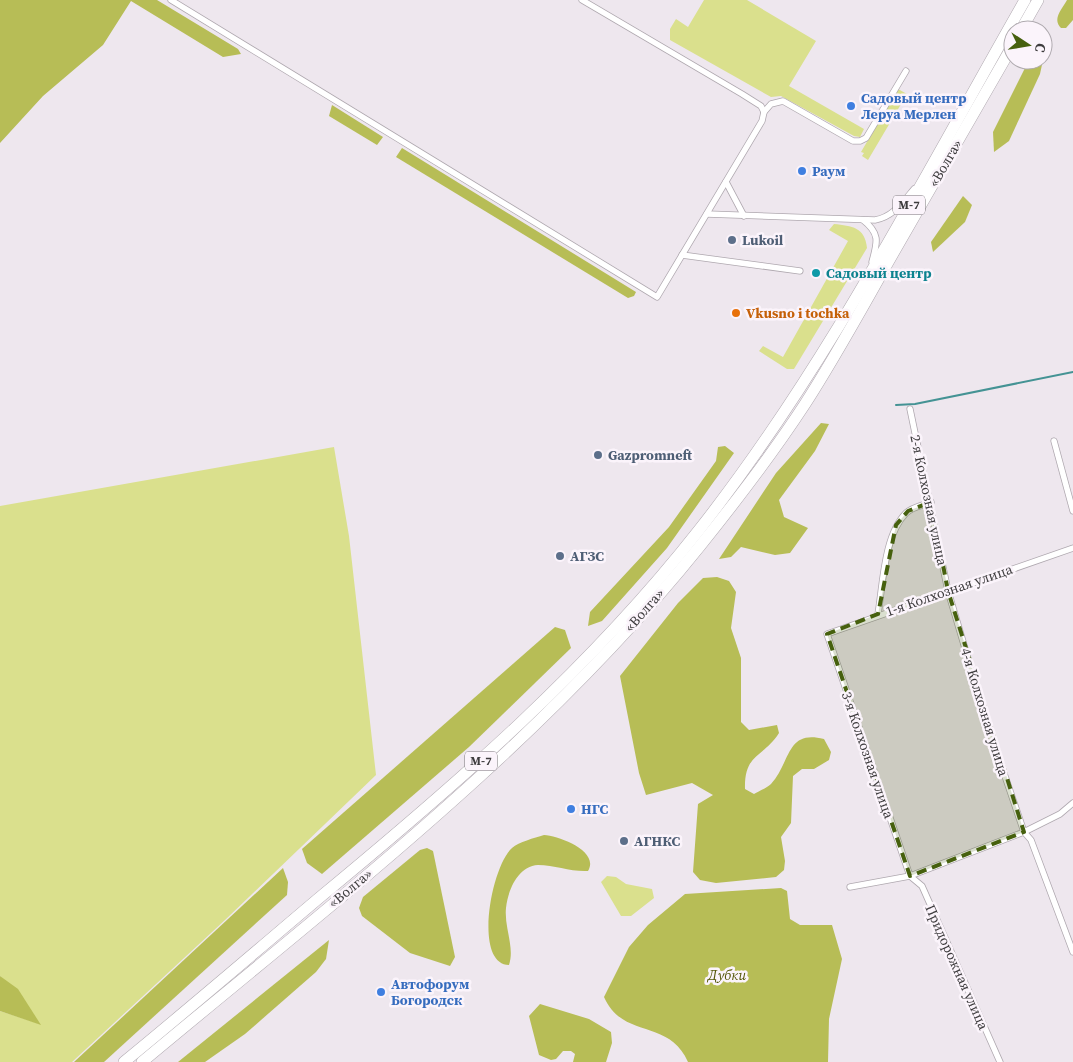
<svg xmlns="http://www.w3.org/2000/svg" width="1073" height="1062" font-family="'Source Serif 4',serif">
<style>
.green{fill:#dae08d}
.forest{fill:#b7bd56}
.lines{fill:none;stroke-linecap:round;stroke-linejoin:round}
.stream{stroke:#449394;stroke-width:2}
.street-casing{stroke:#afa8af;stroke-width:7}
.highway-casing{stroke:#afa8af;stroke-width:12}
.street{stroke:#fff;stroke-width:5.5}
.highway{stroke:#fff;stroke-width:11}
.marked{fill:#46600e;fill-opacity:0.2;stroke:#46600e;stroke-width:4;stroke-dasharray:10 6;stroke-linejoin:round}
.shop-dot{fill:#3f7fe0;stroke:#fbf4fb;stroke-width:2}
.service-dot{fill:#5c6f8a;stroke:#fbf4fb;stroke-width:2}
.culture-dot{fill:#0f9aa8;stroke:#fbf4fb;stroke-width:2}
.food-dot{fill:#e8710a;stroke:#fbf4fb;stroke-width:2}
.labels{text-anchor:middle;stroke-width:5;stroke-linejoin:round;paint-order:stroke}
.shield{fill:#fbf4fb;stroke:#777377;stroke-width:1}
.shield-label{font-size:12px;font-weight:bold;fill:#3e3c3e}
.shop-label{font-size:14px;font-weight:bold;fill:#366cbe;stroke:#fbf4fb;text-anchor:start}
.street-label{font-size:14px;fill:#3e3c3e;stroke:#fbf4fb}
.service-label{font-size:14px;font-weight:bold;fill:#4e5e75;stroke:#fbf4fb;text-anchor:start}
.culture-label{font-size:14px;font-weight:bold;fill:#0d838f;stroke:#fbf4fb;text-anchor:start}
.food-label{font-size:14px;font-weight:bold;fill:#c56008;stroke:#fbf4fb;text-anchor:start}
.park-label{font-size:14px;font-style:italic;fill:#555809;stroke:#fbf4fb}
</style>
<rect width="100%" height="100%" fill="#eee7ee"/>
<!-- green -->
<g class="green">
<polygon points="704,0 747,0 816,41 789,86 864,129 860,137 854,136 781,96 771,97 670,40 670,29 676,19 688,27"/>
<polygon points="898,89 907,94 868,160 862,156 864,153 861,152"/>
<path d="M 834,224 C 852,226 865,227 867,248 L 794,369 L 787,369 L 759,351 L 763,346 L 783,357 L 848,241 L 829,230 Z"/>
<polygon points="334,447 349,536 376,775 225,920 72,1062 0,1062 0,1011 40,1024 0,976 0,506"/>
<polygon points="607,876 616,877 626,884 652,889 654,898 631,916 621,916 601,882"/>
</g>
<!-- forest -->
<g class="forest">
<polygon points="0,0 157,0 238,49 241,54 223,57 131,1 103,45 43,96 0,143"/>
<path d="M 1067,0 L 1073,0 L 1073,20 L 1066,28 L 1061,28 C 1052,19 1062,9 1067,0 Z"/>
<polygon points="1029,60 1043,60 1040,74 1009,141 994,152 993,132"/>
<polygon points="332,105 383,137 377,145 329,116"/>
<polygon points="402,148 636,292 634,296 628,298 396,157"/>
<polygon points="963,196 972,205 965,222 933,252 931,242"/>
<polygon points="821,423 829,424 815,451 779,500 784,517 808,528 790,553 775,555 741,547 731,557 719,559 776,473"/>
<polygon points="725,446 734,453 667,548 602,621 588,626 590,612 669,527 716,461 718,447"/>
<path d="M 717,577 L 729,581 L 736,592 L 731,628 L 741,658 L 741,722 L 749,730 L 777,725 L 779,733 C 763,758 744,753 745,789 L 754,794 C 759,791 767,788 771,784 C 791,762 786,729 824,739 L 831,752 L 829,760 L 814,769 L 802,769 L 793,776 L 791,823 L 781,837 L 785,861 L 784,870 L 776,877 L 716,883 L 700,880 L 693,872 L 698,804 L 713,795 L 692,783 L 646,795 L 639,773 L 620,676 L 678,603 L 703,578 Z"/>
<polygon points="555,627 565,630 571,648 469,747 322,874 307,863 302,849"/>
<path d="M 544,835 C 559,836 600,851 588,871 C 571,872 555,865 538,865 C 518,866 508,890 506,908 C 504,928 515,947 509,965 C 473,964 491,867 512,848 C 519,842 534,838 544,835 Z"/>
<polygon points="427,848 433,851 455,957 450,966 410,953 362,916 359,908 363,897 420,850"/>
<polygon points="283,868 288,882 287,895 104,1062 74,1062"/>
<path d="M 781,888 L 787,891 L 790,919 L 800,925 L 832,925 L 842,959 L 829,1019 L 828,1062 L 688,1062 C 669,1018 623,1040 604,997 L 629,947 L 648,925 L 685,894 Z"/>
<polygon points="329,940 326,959 316,972 245,1034 205,1062 178,1062"/>
<polygon points="0,976 18,989 41,1025 0,1011"/>
<polygon points="540,1004 589,1019 611,1032 612,1043 606,1062 573,1062 575,1054 571,1051 563,1051 556,1059 551,1060 539,1055 529,1016"/>
</g>
<g class="lines">
<!-- stream -->
<polyline class="stream" points="896,405 915,404 1073,372"/>
<!-- street casing -->
<g class="street-casing">
<g id="street">
<polyline points="171,0 657,297 762,121 764,112 761,106 742,94 582,0"/>
<polyline points="764,112 771,104 783,101 853,141 860,141 866,138 906,71"/>
<polyline points="726,182 744,216"/>
<path d="M 707,214 L 875,220 C 893,217 903,202 914,189"/>
<path d="M 863,220 C 881,234 877,243 872,262"/>
<polyline points="682,255 800,271"/>
<polyline points="910,409 948,591 988,726 1024,832 1031,840 1073,952"/>
<polyline points="1054,441 1073,511"/>
<path d="M 878,614 C 883,584 884,535 906,513 C 912,507 924,505 931,502"/>
<polyline points="850,887 910,876 1024,832 1060,814 1073,803"/>
<polyline points="1000,1062 922,886 910,876 827,634 1073,548"/>
</g>
</g>
<!-- highway casing -->
<g class="highway-casing">
<g id="highway">
<polyline points="1021,30 1038,0"/>
<path d="M 124,1062 C 190,1008 254,953 319,898 C 456,785 590,669 699,530 C 828,366 922,180 1025,0"/>
<path d="M 142,1062 C 336,900 541,744 700,546 C 737,500 773,453 805,404 C 836,356 863,306 891,257 C 932,187 972,116 1013,45"/>
</g>
</g>
<!-- street -->
<use href="#street" class="street"/>
<!-- highway -->
<use href="#highway" class="highway"/>
</g>
<!-- marked area -->
<path class="marked" d="M 931,502 L 948,591 L 1024,832 L 910,876 L 827,634 L 878,614 L 896,525 L 908,511 Z"/>
<!-- markers -->
<g class="shop-dot">
<circle cx="851" cy="106" r="5"/>
<circle cx="802" cy="171" r="5"/>
<circle cx="571" cy="809" r="5"/>
<circle cx="381" cy="992" r="5"/>
</g>
<g class="service-dot">
<circle cx="732" cy="240" r="5"/>
<circle cx="598" cy="455" r="5"/>
<circle cx="560" cy="556" r="5"/>
<circle cx="624" cy="841" r="5"/>
</g>
<circle class="culture-dot" cx="816" cy="273" r="5"/>
<circle class="food-dot" cx="736" cy="313" r="5"/>
<g class="labels">
<!-- shield labels -->
<g class="shield">
<rect x="893" y="195.5" width="32" height="19" rx="4"/>
<rect x="465" y="751.5" width="32" height="19" rx="4"/>
</g>
<g class="shield-label">
<text x="909" y="209">М-7</text>
<text x="481" y="765">М-7</text>
</g>
<!-- shop labels -->
<g class="shop-label">
<text x="861" y="103">Садовый центр<tspan x="861" dy="16">Леруа Мерлен</tspan></text>
<text x="812" y="176">Раум</text>
<text x="581" y="814">НГС</text>
<text x="391" y="989">Автофорум<tspan x="391" dy="16">Богородск</tspan></text>
</g>
<!-- street labels -->
<g class="street-label">
<text transform="translate(945 163) rotate(-60)" y="5">«Волга»</text>
<text transform="translate(929 500) rotate(78)" y="5">2-я Колхозная улица</text>
<text transform="translate(949 590) rotate(-19)" y="5">1-я Колхозная улица</text>
<text transform="translate(644 610) rotate(-49)" y="5">«Волга»</text>
<text transform="translate(985 712) rotate(73)" y="5">4-я Колхозная улица</text>
<text transform="translate(868 755) rotate(71)" y="5">3-я Колхозная улица</text>
<text transform="translate(350 888) rotate(-40)" y="5">«Волга»</text>
<text transform="translate(957 967) rotate(66)" y="5">Придорожная улица</text>
</g>
<!-- service labels -->
<g class="service-label">
<text x="742" y="245">Lukoil</text>
<text x="608" y="460">Gazpromneft</text>
<text x="570" y="561">АГЗС</text>
<text x="634" y="846">АГНКС</text>
</g>
<!-- culture labels -->
<g class="culture-label">
<text x="826" y="278">Садовый центр</text>
</g>
<!-- food labels -->
<g class="food-label">
<text x="746" y="318">Vkusno i tochka</text>
</g>
<!-- park labels -->
<g class="park-label">
<text x="727" y="980">Дубки</text>
</g>
</g>
<!-- north arrow -->
<g transform="translate(1028 45) rotate(102)"><circle r="24" fill="#fbf4fb" stroke="#afaaaf"/>
<path d="M0-4L9 19L0 12L-9 19Z" fill="#46600e"/>
<text y="-8" font-size="14" font-weight="bold" text-anchor="middle" fill="#3e3c3e">С</text>
</g>
</svg>
